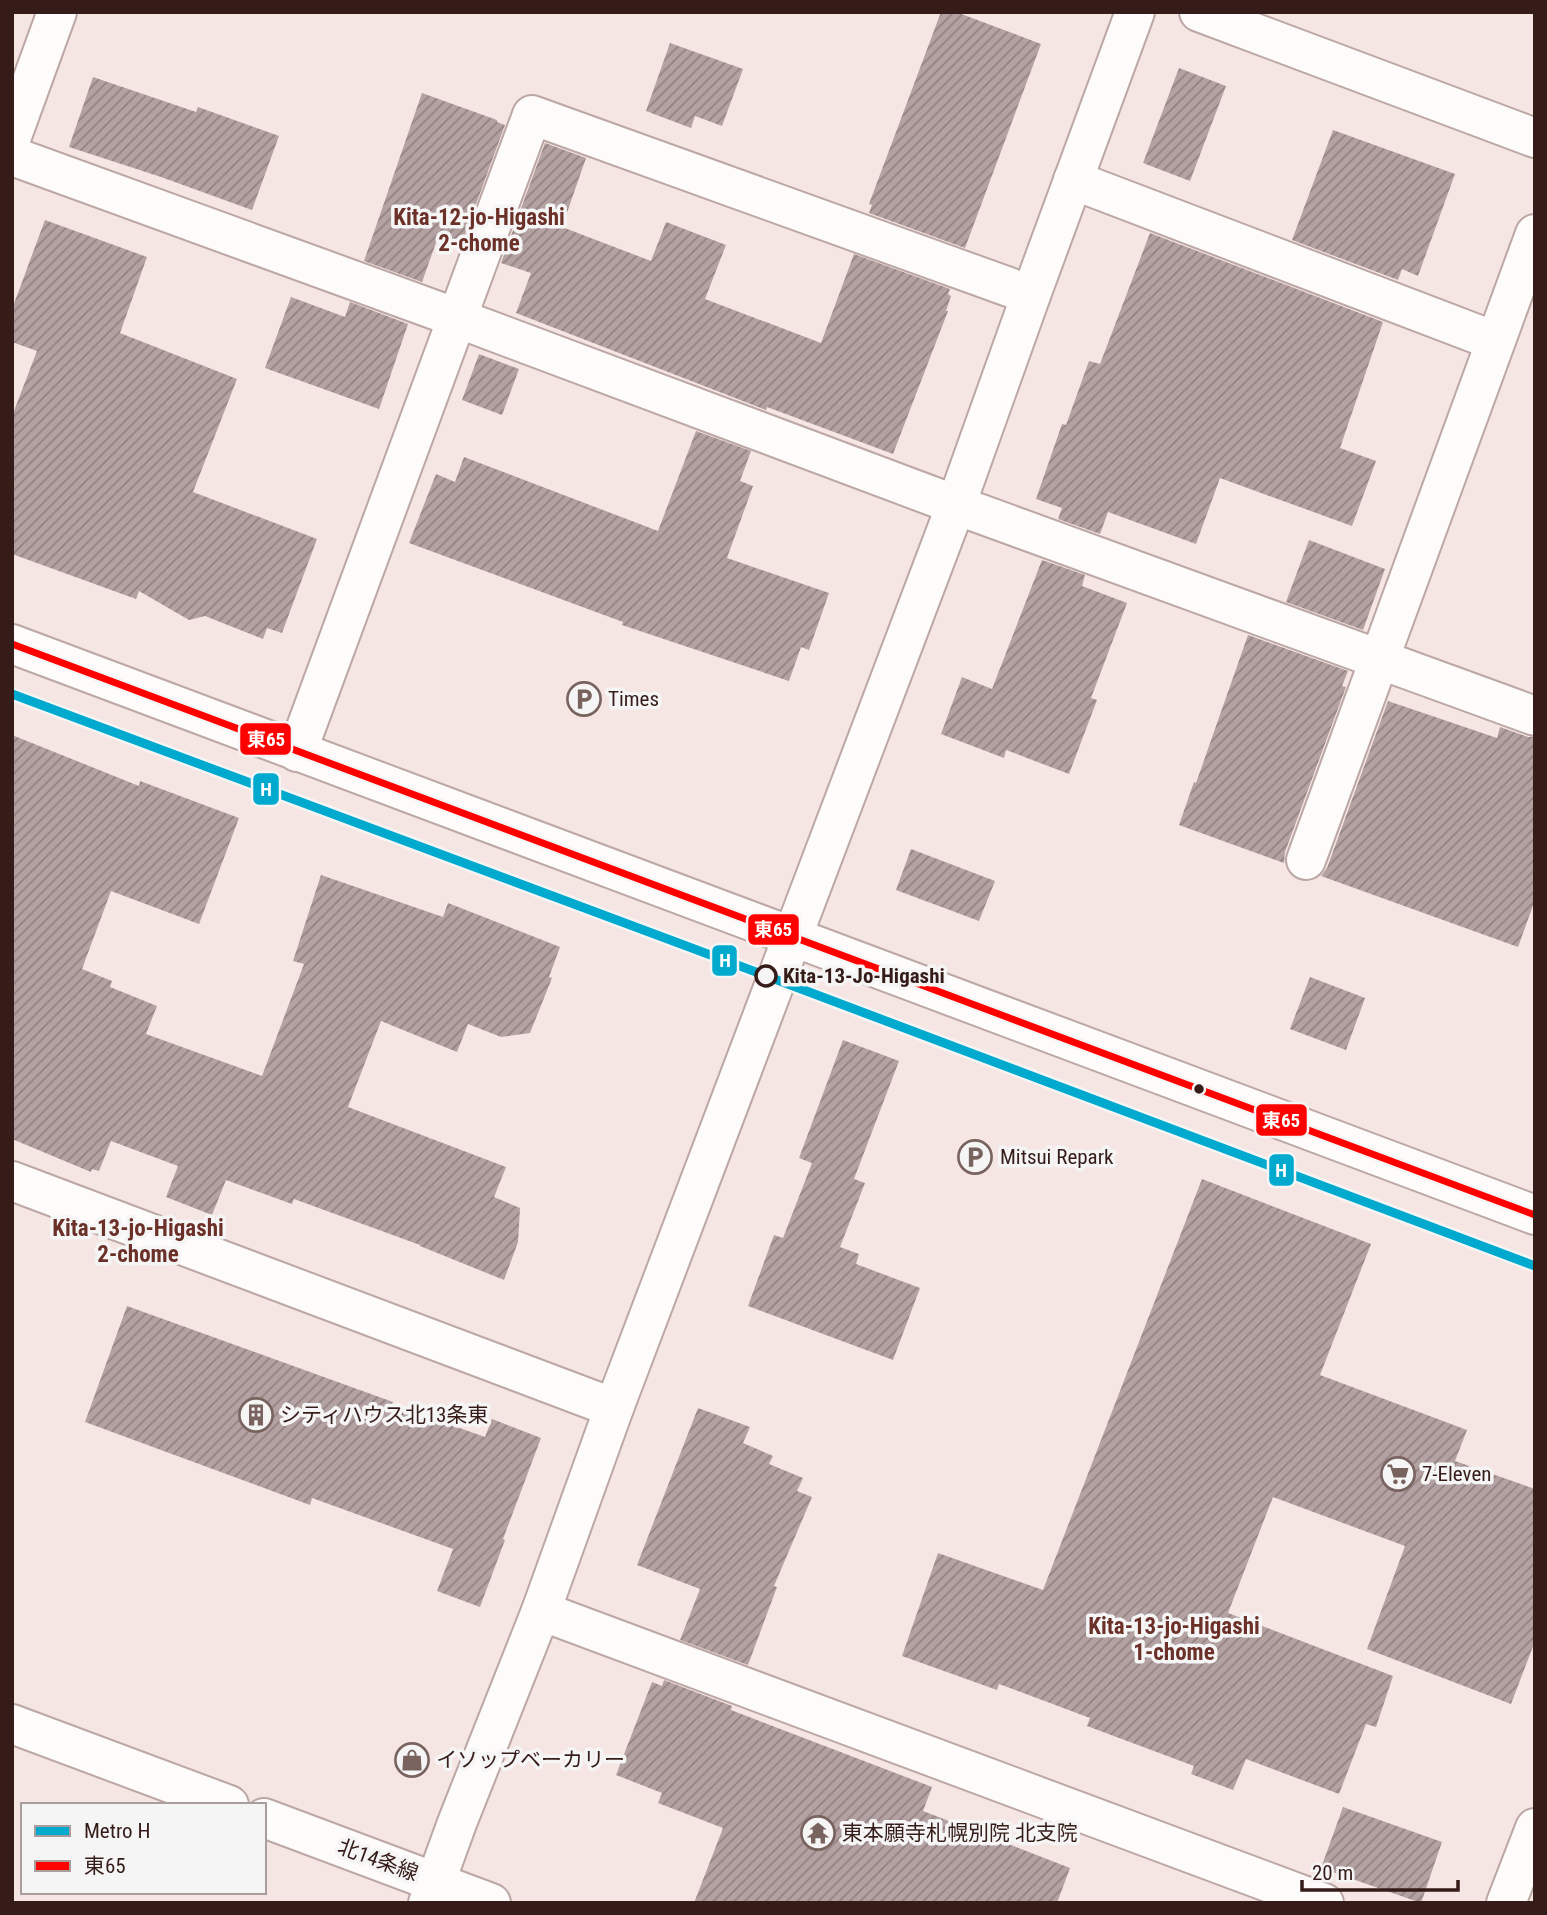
<svg xmlns="http://www.w3.org/2000/svg" width="1547" height="1915" font-family="'Roboto Condensed','Noto Sans JP',sans-serif">
<style>
.building{fill:url(#building-hatch)}
.lines{fill:none;stroke-linecap:round;stroke-linejoin:round}
.minor-casing{stroke:#bba7a4;stroke-width:42}
.minor{stroke:#fefbfb;stroke-width:38}
.bus-1-casing{stroke:#f5f5f5;stroke-width:12}
.bus-1{stroke:#f00;stroke-width:7}
.metro-1-casing{stroke:#f5f5f5;stroke-width:14}
.metro-1{stroke:#00a9ce;stroke-width:9}
.stop-dot{fill:#f5f5f5;stroke:#361c18;stroke-width:3.5}
.bus-dot{fill:#361c18;stroke:#f5f5f5;stroke-width:2.5}
.labels{text-anchor:middle;stroke-width:7;stroke-linejoin:round;paint-order:stroke}
.poi-label{font-size:21px;fill:#361c18;stroke:#f5f5f5;text-anchor:start}
.stop-label{font-size:21px;font-weight:bold;fill:#361c18;stroke:#f5f5f5;text-anchor:start}
.street-label{font-size:21px;fill:#361c18;stroke:#f5f5f5}
.neighbourhood-label{font-size:23px;font-weight:bold;fill:#6b3028;stroke:#f5f5f5}
.line-badge{stroke:#f5f5f5;stroke-width:2.5}
.badge-label{font-size:19px;text-anchor:middle;font-weight:bold;fill:#fff}
</style>
<defs>
<pattern id="building-hatch" width="6" height="6" patternUnits="userSpaceOnUse" patternTransform="scale(1.75)"><rect width="6" height="6" fill="#b4a1a2"/><path d="M-1 1l2-2M0 6l6-6M5 7l2-2" fill="none" stroke="#938283"/></pattern>
</defs>
<rect width="100%" height="100%" fill="#f6e6e3"/>
<!-- building -->
<g class="building">
<polygon points="941,12 956,12 1041,44 965,248 869,213 872,205 869,204"/>
<polygon points="670,43 743,69 722,126 695,116 691,128 646,111"/>
<polygon points="1179,68 1226,86 1190,181 1143,163"/>
<polygon points="93,77 196,112 198,107 279,136 252,210 161,177 69,147"/>
<polygon points="422,93 497,120 497,122 505,125 460,248 437,240 422,282 364,261"/>
<polygon points="1333,130 1455,174 1418,276 1402,269 1398,280 1292,240"/>
<polygon points="545,143 586,158 562,227 651,261 666,222 726,245 705,299 821,343 854,254 950,289 948,294 951,296 946,311 948,311 893,454 767,407 766,410 516,313 531,273 501,263"/>
<polygon points="45,220 147,257 120,333 237,379 193,492 317,539 282,633 267,628 263,639 205,616 189,620 139,591 136,599 12,554 12,416 37,351 12,342 12,309"/>
<polygon points="1150,233 1383,322 1340,448 1376,461 1352,526 1220,478 1196,544 1108,512 1100,534 1058,519 1062,508 1036,499 1062,424 1066,425 1089,361 1100,364"/>
<polygon points="291,297 345,317 350,302 408,324 379,409 265,368"/>
<polygon points="479,354 519,369 502,415 462,400"/>
<polygon points="696,431 751,451 740,481 753,486 727,558 829,593 809,650 801,647 789,681 622,625 623,622 409,543 436,474 455,482 464,457 658,531"/>
<polygon points="1309,540 1385,569 1363,630 1286,602"/>
<polygon points="1042,560 1085,575 1082,586 1127,603 1091,698 1097,700 1069,774 1006,750 1004,758 941,734 962,677 992,689"/>
<polygon points="1248,635 1348,671 1342,686 1346,687 1285,852 1284,863 1179,825 1194,782 1196,783"/>
<polygon points="1388,701 1497,738 1500,727 1528,737 1535,737 1535,900 1518,947 1321,876 1327,868"/>
<polygon points="12,735 139,786 140,781 239,818 199,924 111,891 82,969 112,981 110,987 157,1006 146,1034 262,1076 304,964 293,961 321,875 443,917 448,903 560,947 549,977 552,978 530,1033 501,1037 468,1024 457,1052 381,1021 348,1107 506,1167 494,1197 520,1208 518,1242 504,1280 420,1246 420,1245 294,1199 292,1204 226,1180 212,1215 166,1197 178,1166 111,1141 99,1171 92,1169 91,1172 12,1139"/>
<polygon points="911,849 995,881 979,921 896,890"/>
<polygon points="1310,977 1365,998 1346,1050 1290,1029"/>
<polygon points="843,1040 899,1061 854,1179 865,1183 840,1247 859,1254 856,1264 920,1288 893,1360 748,1306 774,1235 783,1238 812,1163 799,1158"/>
<polygon points="1202,1179 1371,1244 1320,1375 1467,1430 1455,1461 1535,1489 1535,1641 1511,1704 1367,1649 1405,1546 1273,1497 1228,1613 1393,1676 1376,1727 1366,1724 1339,1794 1246,1759 1233,1790 1191,1774 1194,1766 1087,1726 1090,1718 999,1684 997,1690 902,1656 938,1553 1043,1590"/>
<polygon points="127,1306 393,1402 392,1404 485,1437 492,1419 541,1438 503,1539 505,1540 480,1607 437,1591 453,1549 312,1498 310,1505 85,1422"/>
<polygon points="698,1408 750,1427 743,1443 773,1456 769,1464 803,1478 797,1491 812,1497 774,1586 777,1587 748,1665 680,1640 700,1589 637,1565"/>
<polygon points="664,1680 732,1706 731,1710 932,1787 923,1811 1070,1868 1057,1903 694,1903 723,1828 658,1803 662,1793 616,1775 652,1682 662,1686"/>
<polygon points="1343,1807 1442,1842 1421,1903 1321,1868"/>
</g>
<g class="lines">
<!-- minor casing -->
<g class="minor-casing">
<g id="minor">
<polyline points="1199,12 1535,138"/>
<polyline points="12,136 57,12"/>
<polyline points="12,156 457,318 956,505 1535,716"/>
<polyline points="1073,180 1495,341"/>
<polyline points="12,644 1535,1215"/>
<polyline points="297,752 532,115 1031,295"/>
<polyline points="1306,860 1535,234"/>
<polyline points="12,1181 614,1408"/>
<polyline points="541,1611 1324,1903"/>
<polyline points="12,1724 229,1805"/>
<polyline points="264,1818 491,1903"/>
<polyline points="428,1903 457,1823 541,1611 614,1408 956,505 1031,295 1135,12"/>
<polyline points="1506,1903 1535,1828"/>
</g>
</g>
<!-- minor -->
<use href="#minor" class="minor"/>
<!-- bus-1 casing -->
<g class="bus-1-casing">
<polyline id="bus-1" points="12,644 1535,1215"/>
</g>
<!-- bus-1 -->
<use href="#bus-1" class="bus-1"/>
<!-- metro-1 casing -->
<g class="metro-1-casing">
<polyline id="metro-1" points="12,694 772,978 1535,1266"/>
</g>
<!-- metro-1 -->
<use href="#metro-1" class="metro-1"/>
</g>
<!-- icons -->
<defs>
<g id="parking-ring" transform="scale(1.75)"><circle r="9.5" fill="#f5f5f5" stroke="#79635f" stroke-width="1.5"/><path d="M-3.5-5.5H1a3.5 3.5 0 0 1 0 7H-1V5.5H-3.5ZM-1-3.4V-.6H.8a1.4 1.4 0 0 0 0-2.8Z" fill="#79635f"/></g>
<g id="building-ring" transform="scale(1.75)"><circle r="9.5" fill="#f5f5f5" stroke="#79635f" stroke-width="1.5"/><path d="M-4-6H4V6H1V3H-1V6H-4ZM-2.5-4.3h1.7v1.8h-1.7ZM.8-4.3h1.7v1.8H.8ZM-2.5-1h1.7V.8h-1.7ZM.8-1h1.7V.8H.8Z" fill="#79635f"/></g>
<g id="supermarket-ring" transform="scale(1.75)"><circle r="9.5" fill="#f5f5f5" stroke="#79635f" stroke-width="1.5"/><path d="M-6-5.5h2.5l.6 2H6L4.5 2H-2.5L-4.4-4H-6ZM-1.5 3.2a1.3 1.3 0 1 0 .1 0ZM3 3.2a1.3 1.3 0 1 0 .1 0Z" fill="#79635f"/></g>
<g id="shop-ring" transform="scale(1.75)"><circle r="9.5" fill="#f5f5f5" stroke="#79635f" stroke-width="1.5"/><path d="M-5-2.5h2.3a2.7 3.5 0 0 1 5.4 0H5L5.5 6h-11ZM-1.5-2.5h3a1.5 2.3 0 0 0-3 0Z" fill="#79635f"/></g>
<g id="temple-ring" transform="scale(1.75)"><circle r="9.5" fill="#f5f5f5" stroke="#79635f" stroke-width="1.5"/><path d="M0-6L5-2H3V0L6.5 2.5H4V6H1.5V3h-3V6H-4V2.5H-6.5L-3 0V-2H-5Z" fill="#79635f"/></g>
</defs>
<g fill-rule="evenodd">
<use href="#parking-ring" x="584" y="699"/>
<use href="#parking-ring" x="975" y="1157"/>
<use href="#building-ring" x="256" y="1415"/>
<use href="#supermarket-ring" x="1398" y="1474"/>
<use href="#shop-ring" x="412" y="1760"/>
<use href="#temple-ring" x="818" y="1833"/>
</g>
<!-- markers -->
<circle class="stop-dot" cx="766" cy="976" r="10"/>
<circle class="bus-dot" cx="1199" cy="1089" r="6"/>
<g class="labels">
<!-- poi labels -->
<g class="poi-label">
<text x="608" y="706">Times</text>
<text x="1000" y="1164">Mitsui Repark</text>
<text x="280" y="1422">シティハウス北13条東</text>
<text x="1422" y="1481">7-Eleven</text>
<text x="436" y="1767">イソップベーカリー</text>
<text x="842" y="1840">東本願寺札幌別院 北支院</text>
</g>
<!-- stop labels -->
<g class="stop-label">
<text x="783" y="983">Kita-13-Jo-Higashi</text>
</g>
<!-- street labels -->
<g class="street-label">
<text transform="translate(378 1860) rotate(20)" y="7">北14条線</text>
</g>
<!-- neighbourhood labels -->
<g class="neighbourhood-label">
<text x="479" y="225">Kita-12-jo-Higashi<tspan x="479" dy="26">2-chome</tspan></text>
<text x="138" y="1236">Kita-13-jo-Higashi<tspan x="138" dy="26">2-chome</tspan></text>
<text x="1174" y="1634">Kita-13-jo-Higashi<tspan x="1174" dy="26">1-chome</tspan></text>
</g>
</g>
<g class="line-badge">
<rect x="239" y="722" width="53" height="34" rx="7" fill="#f00"/>
<rect x="252" y="772" width="28" height="34" rx="7" fill="#00a9ce"/>
<rect x="747" y="913" width="53" height="33" rx="7" fill="#f00"/>
<rect x="711" y="944" width="27" height="33" rx="7" fill="#00a9ce"/>
<rect x="1255" y="1103" width="53" height="34" rx="7" fill="#f00"/>
<rect x="1268" y="1153" width="27" height="34" rx="7" fill="#00a9ce"/>
</g>
<g class="badge-label">
<text x="266" y="746">東65</text>
<text x="266" y="796">H</text>
<text x="773" y="936">東65</text>
<text x="725" y="967">H</text>
<text x="1281" y="1127">東65</text>
<text x="1281" y="1177">H</text>
</g>
<!-- border -->
<rect width="1547" height="1915" fill="none" stroke="#361c18" stroke-width="28"/>
<!-- legend -->
<rect x="21" y="1803" width="245" height="91" fill="#f5f5f5" stroke="#a99e9d" stroke-width="2"/>
<rect x="35" y="1826" width="35" height="10" fill="#00a9ce" stroke="#a99e9d" stroke-width="2"/>
<text x="84" y="1838" font-size="21" fill="#361c18">Metro H</text>
<rect x="35" y="1861" width="35" height="10" fill="#ff0000" stroke="#a99e9d" stroke-width="2"/>
<text x="84" y="1873" font-size="21" fill="#361c18">東65</text>
<!-- scale -->
<path d="M1302 1880v10h156v-10" fill="none" stroke="#361c18" stroke-width="3.5"/>
<text x="1312" y="1880" font-size="21" fill="#361c18" stroke="#f5f5f5" stroke-width="5" paint-order="stroke">20 m</text>
</svg>
